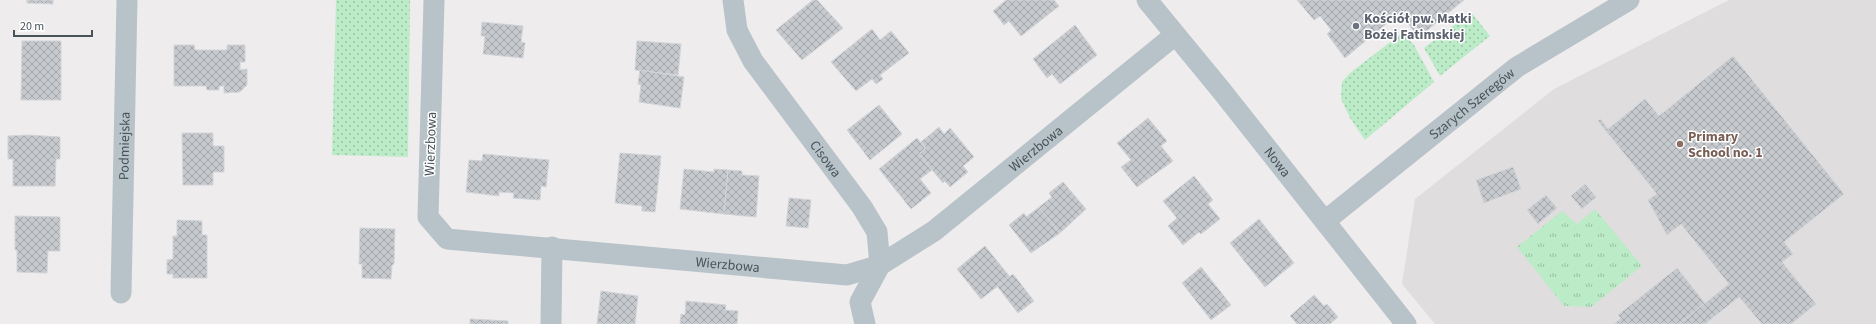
<svg xmlns="http://www.w3.org/2000/svg" width="1876" height="324" font-family="'Source Sans 3',sans-serif">
<style>
.education{fill:#e0ddde}
.grass{fill:url(#grass-dots)}
.park{fill:url(#park-tufts)}
.building{fill:url(#building-cross-hatch);stroke:#d1d4d8}
.lines{fill:none;stroke-linecap:round;stroke-linejoin:round}
.minor{stroke:#b8c3c9;stroke-width:21}
.worship-dot{fill:#6b7280;stroke:#fff;stroke-width:1.5}
.education-dot{fill:#8d6e63;stroke:#fff;stroke-width:1.5}
.labels{text-anchor:middle;stroke-width:3;stroke-linejoin:round;paint-order:stroke}
.worship-label{font-size:14px;font-weight:bold;fill:#5b616d;stroke:#fff;text-anchor:start}
.street-label{font-size:14px;fill:#465359;stroke:#fff}
.education-label{font-size:14px;font-weight:bold;fill:#785e54;stroke:#fff;text-anchor:start}
</style>
<defs>
<pattern id="grass-dots" width="8" height="8" patternUnits="userSpaceOnUse"><rect width="8" height="8" fill="#bcebc7"/><path d="M2 2h.1M6 6h.1" fill="none" stroke="#9bc1a5" stroke-width="1.8" stroke-linecap="round"/></pattern>
<pattern id="park-tufts" width="24" height="20" patternUnits="userSpaceOnUse"><rect width="24" height="20" fill="#bcebc7"/><path d="M3 7l-1-3M5 7V3M7 7l1-3M15 17l-1-3M17 17v-4M19 17l1-3" fill="none" stroke="#9bc1a5"/></pattern>
<pattern id="building-cross-hatch" width="8" height="8" patternUnits="userSpaceOnUse"><rect width="8" height="8" fill="#c6cace"/><path d="M0 0l8 8M0 8l8-8" fill="none" stroke="#a3a7aa"/></pattern>
</defs>
<rect width="100%" height="100%" fill="#efeced"/>
<!-- education -->
<polygon class="education" points="1729,0 1876,0 1876,324 1435,324 1402,284 1415,199 1554,89"/>
<!-- grass -->
<g class="grass">
<polygon points="336,0 410,0 408,157 332,155"/>
<polygon points="1471,12 1490,36 1440,76 1424,48"/>
<polygon points="1402,33 1414,45 1434,82 1365,140 1350,118 1341,99 1342,82 1350,73"/>
</g>
<!-- park -->
<polygon class="park" points="1595,209 1642,266 1591,307 1564,306 1517,247 1562,211 1577,224"/>
<!-- building -->
<g class="building">
<polygon points="27,0 53,0 53,4 27,3"/>
<polygon points="813,0 817,0 843,28 802,60 776,30"/>
<polygon points="1006,0 1054,0 1059,6 1021,36 1009,21 1004,25 993,11"/>
<polygon points="1297,0 1464,0 1419,37 1399,13 1345,58 1327,34 1331,30 1325,22 1320,16 1314,20"/>
<polygon points="482,22 523,26 521,42 525,43 523,58 483,54 485,36 481,36"/>
<polygon points="1075,25 1097,55 1060,84 1052,74 1047,78 1033,59"/>
<polygon points="872,29 880,40 891,31 909,53 880,75 883,79 876,84 872,79 856,91 831,62"/>
<polygon points="22,41 61,41 61,100 21,100"/>
<polygon points="637,41 681,44 678,75 635,70"/>
<polygon points="174,45 194,45 195,50 227,50 227,45 245,45 245,62 240,62 240,70 247,69 247,85 240,92 224,93 224,86 219,86 219,90 207,90 206,86 174,86"/>
<polygon points="1733,56 1844,194 1784,242 1793,254 1782,262 1816,304 1791,324 1762,324 1739,297 1705,324 1679,324 1729,284 1681,224 1667,235 1648,200 1657,194 1598,121 1600,119 1608,129 1645,99 1659,116"/>
<polygon points="640,70 684,77 680,108 639,102 641,85 638,84"/>
<polygon points="879,105 902,134 870,160 847,130"/>
<polygon points="1148,118 1167,141 1161,146 1173,161 1137,187 1121,167 1131,160 1117,143"/>
<polygon points="939,127 944,134 950,128 974,157 963,166 968,172 950,187 945,181 943,183 919,154 926,148 921,142"/>
<polygon points="182,133 213,133 213,146 224,146 224,172 213,172 213,185 183,185"/>
<polygon points="28,135 60,137 60,159 56,159 55,186 13,186 13,159 8,159 8,136"/>
<polygon points="917,138 925,148 919,154 932,170 920,179 931,193 911,209 879,169"/>
<polygon points="620,153 661,156 655,212 642,211 642,206 615,203"/>
<polygon points="483,154 549,160 546,187 541,186 540,200 513,198 514,193 499,192 499,196 466,192 469,160 482,161"/>
<polygon points="1513,167 1521,189 1484,203 1476,180"/>
<polygon points="684,169 714,172 714,169 728,170 724,214 680,209"/>
<polygon points="728,170 742,171 742,175 759,176 756,217 724,214"/>
<polygon points="1194,176 1213,200 1208,204 1220,219 1201,234 1199,232 1183,245 1168,226 1177,218 1163,201"/>
<polygon points="1063,182 1086,209 1060,233 1039,207 1052,197 1049,193"/>
<polygon points="1585,184 1596,197 1582,209 1571,196"/>
<polygon points="1546,195 1557,208 1538,224 1527,210"/>
<polygon points="789,198 811,200 808,228 786,226"/>
<polygon points="1039,207 1060,233 1031,253 1009,225 1024,213 1026,217"/>
<polygon points="15,216 60,217 60,251 48,251 47,273 17,272 17,250 15,250"/>
<polygon points="1259,219 1294,263 1265,287 1230,243"/>
<polygon points="177,220 202,221 202,235 207,235 207,278 173,278 173,274 167,274 167,260 173,259 173,236 177,236"/>
<polygon points="360,228 395,229 394,264 392,265 391,279 362,278 362,264 359,264"/>
<polygon points="985,246 1010,277 981,299 957,269"/>
<polygon points="1201,267 1231,305 1211,320 1182,283"/>
<polygon points="1677,268 1705,303 1679,324 1614,324 1621,318 1618,315"/>
<polygon points="1013,274 1034,301 1018,313 997,286"/>
<polygon points="601,291 638,296 635,324 597,324"/>
<polygon points="1314,295 1324,306 1327,304 1338,317 1330,324 1297,324 1290,316"/>
<polygon points="686,301 726,305 725,310 738,311 737,324 680,324 681,314 685,315"/>
<polygon points="470,319 508,321 508,324 470,324"/>
</g>
<g class="lines">
<!-- minor -->
<g class="minor">
<path id="s1" d="M 434,0 L 428,217 L 447,239 L 847,275 L 880,265 L 934,231 L 1175,35"/>
<path id="s2" d="M 733,0 L 737,30 L 753,61 L 862,207 L 877,232 L 880,265 L 860,302 L 865,324"/>
<path id="s3" d="M 1147,0 L 1221,90 L 1406,324"/>
<path id="s4" d="M 1325,221 L 1517,67 L 1629,0"/>
<path id="s5" d="M 121,293 L 127,0"/>
<polyline points="551,324 552,247"/>
</g>
</g>
<!-- markers -->
<circle class="worship-dot" cx="1356" cy="26" r="4"/>
<circle class="education-dot" cx="1680" cy="144" r="4"/>
<g class="labels">
<!-- worship labels -->
<g class="worship-label">
<text x="1364" y="23">Kościół pw. Matki<tspan x="1364" dy="16">Bożej Fatimskiej</tspan></text>
</g>
<!-- street labels -->
<g class="street-label">
<text dy="5" stroke="none"><textPath href="#s4" startOffset="188">Szarych Szeregów</textPath></text>
<text transform="translate(430 144) rotate(-88)" y="5">Wierzbowa</text>
<text dy="5" stroke="none"><textPath href="#s5" startOffset="147">Podmiejska</textPath></text>
<text dy="5" stroke="none"><textPath href="#s1" startOffset="877">Wierzbowa</textPath></text>
<text dy="5" stroke="none"><textPath href="#s2" startOffset="187">Cisowa</textPath></text>
<text dy="5" stroke="none"><textPath href="#s3" startOffset="208">Nowa</textPath></text>
<text dy="5" stroke="none"><textPath href="#s1" startOffset="528">Wierzbowa</textPath></text>
</g>
<!-- education labels -->
<g class="education-label">
<text x="1688" y="141">Primary<tspan x="1688" dy="16">School no. 1</tspan></text>
</g>
</g>
<!-- scale -->
<path d="M14 30v6h78v-6" fill="none" stroke="#465359" stroke-width="2"/>
<text x="20" y="30" font-size="12" fill="#465359" stroke="#ffffff" stroke-width="3" paint-order="stroke">20 m</text>
</svg>
